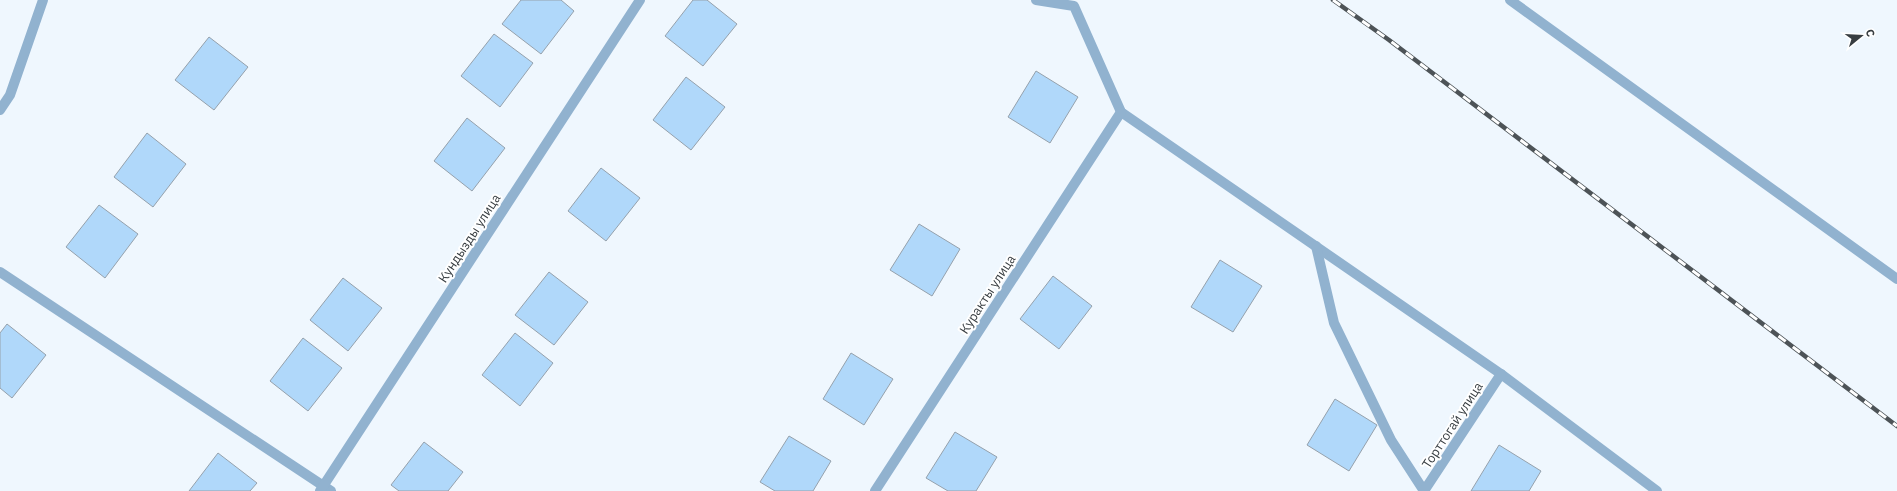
<svg xmlns="http://www.w3.org/2000/svg" width="1897" height="491" font-family="'IBM Plex Sans',sans-serif">
<style>
.building{fill:#b0d8fa;stroke:#95a1ac}
.lines{fill:none;stroke-linecap:round;stroke-linejoin:round}
.lane{stroke:#91b2cf;stroke-width:10}
.street{stroke:#91b2cf;stroke-width:10}
.rail-casing{stroke:#4d5357;stroke-width:4.5}
.rail{stroke:#fff;stroke-width:3;stroke-dasharray:9;stroke-linecap:butt}
.labels{text-anchor:middle;stroke-width:4;stroke-linejoin:round;paint-order:stroke}
.street-label{font-size:13px;fill:#373d41;stroke:#fff}
</style>
<rect width="100%" height="100%" fill="#eff7fe"/>
<!-- building -->
<g class="building">
<polygon points="521,0 561,0 574,11 541,54 502,24"/>
<polygon points="693,0 707,0 737,24 703,66 665,36"/>
<polygon points="494,34 533,63 500,107 461,76"/>
<polygon points="209,37 248,67 214,110 175,80"/>
<polygon points="1036,71 1078,97 1050,143 1008,117"/>
<polygon points="686,77 725,107 691,150 653,120"/>
<polygon points="467,118 505,148 472,191 434,161"/>
<polygon points="147,133 186,164 153,207 114,177"/>
<polygon points="601,168 640,198 606,241 568,211"/>
<polygon points="99,205 138,234 105,278 66,247"/>
<polygon points="919,224 960,249 932,296 890,270"/>
<polygon points="1220,260 1262,286 1233,332 1191,307"/>
<polygon points="549,272 588,302 554,345 515,315"/>
<polygon points="1053,276 1092,306 1059,349 1020,319"/>
<polygon points="343,278 382,308 348,351 310,320"/>
<polygon points="7,324 46,355 12,398 0,388 0,333"/>
<polygon points="515,333 553,363 520,406 482,375"/>
<polygon points="303,338 342,368 308,411 270,381"/>
<polygon points="851,353 893,379 864,425 823,399"/>
<polygon points="1335,399 1377,425 1349,471 1307,445"/>
<polygon points="955,432 997,457 976,491 948,491 926,478"/>
<polygon points="789,436 831,461 813,491 775,491 760,482"/>
<polygon points="424,442 463,472 448,491 399,491 391,485"/>
<polygon points="1499,445 1541,471 1529,491 1471,491"/>
<polygon points="218,453 257,483 250,491 189,491"/>
</g>
<g class="lines">
<!-- lane -->
<g class="lane">
<polyline points="1036,0 1074,6 1121,112 1501,374 1657,491"/>
<polyline points="1510,0 1897,279"/>
<polyline points="1316,246 1334,323 1391,440 1424,491"/>
<polyline points="0,272 331,491"/>
</g>
<!-- street -->
<g class="street">
<polyline points="0,110 10,95 43,0"/>
<polyline points="320,491 640,0"/>
<polyline points="875,491 1121,112"/>
<polyline points="1424,491 1501,374"/>
</g>
<!-- rail casing -->
<g class="rail-casing">
<polyline id="rail" points="1333,0 1389,40 1897,426"/>
</g>
<!-- rail -->
<use href="#rail" class="rail"/>
</g>
<g class="labels">
<!-- street labels -->
<g class="street-label">
<text transform="translate(469 238) rotate(-57)" y="5">Кундызды улица</text>
<text transform="translate(987 294) rotate(-57)" y="5">Куракты улица</text>
<text transform="translate(1452 425) rotate(-57)" y="5">Торттогай улица</text>
</g>
</g>
<!-- north arrow -->
<g transform="translate(1861 36) rotate(72)" stroke="#ffffff" stroke-width="3" paint-order="stroke">
<path d="M0-3L7 15L0 10L-7 15Z" fill="#373d41"/>
<text y="-6" font-size="11" font-weight="bold" text-anchor="middle" fill="#373d41">С</text>
</g>
</svg>
